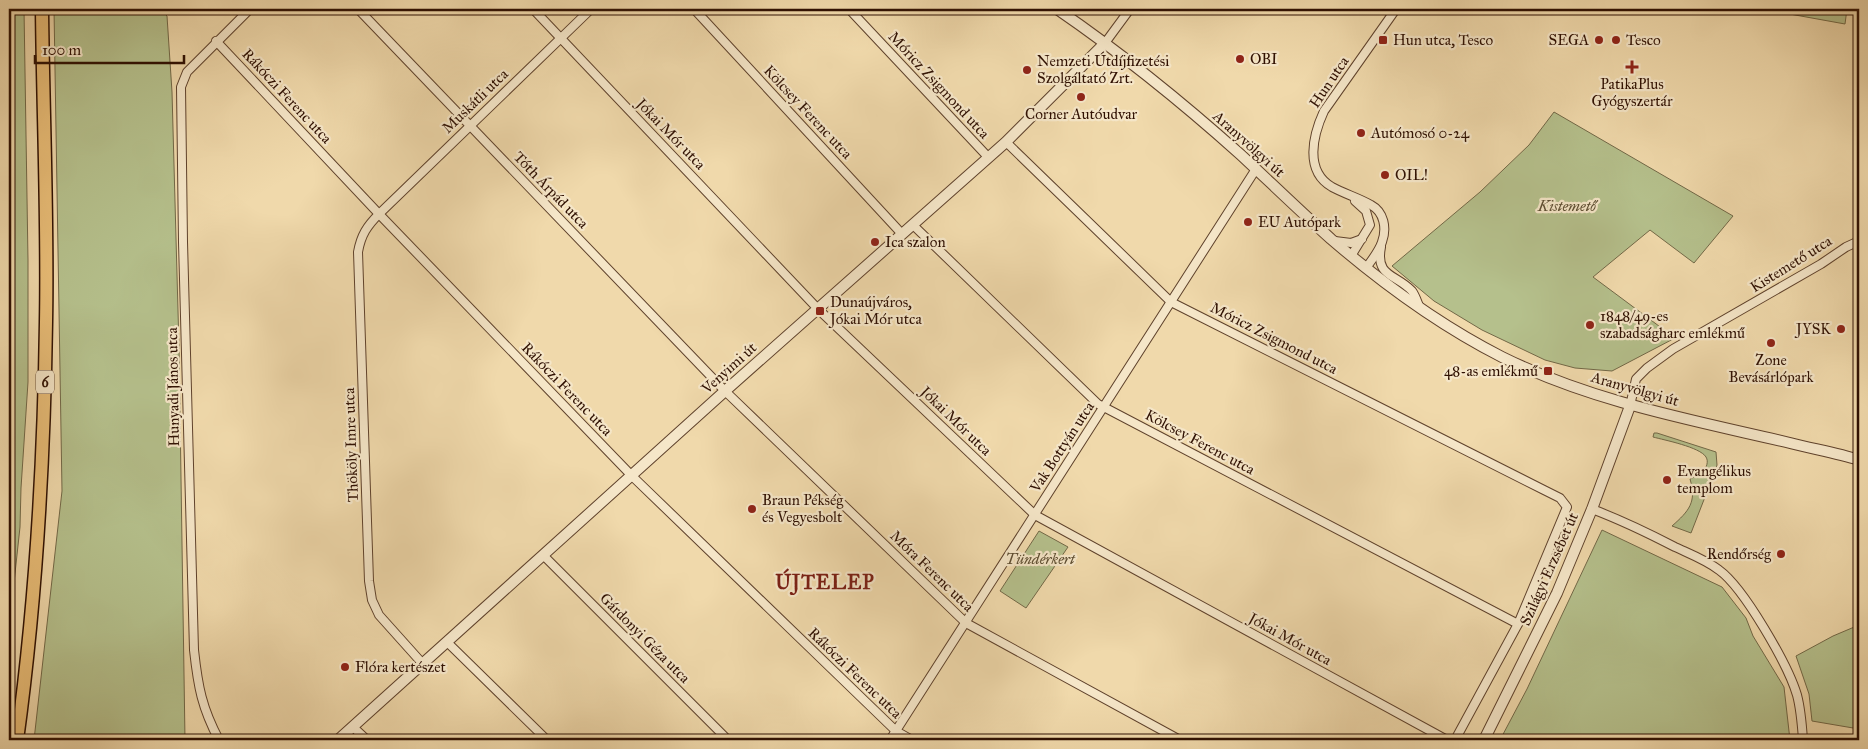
<svg xmlns="http://www.w3.org/2000/svg" width="1868" height="749" font-family="'IM FELL Great Primer',serif">
<style>
.green{fill:#b5c08c;stroke:#726847}
.lines{fill:none;stroke-linecap:round;stroke-linejoin:round}
.minor-casing{stroke:#5f422c;stroke-width:10}
.tertiary-casing{stroke:#5f422c;stroke-width:12}
.primary-casing{stroke:#2f1002;stroke-width:15}
.minor{stroke:#f5e6c8;stroke-width:8}
.tertiary{stroke:#f5e6c8;stroke-width:10}
.primary{stroke:#e8bc76;stroke-width:12}
.poi-dot{fill:#8f2418;stroke:#f5e6c8;stroke-width:2}
.labels{text-anchor:middle;stroke-width:4.5;stroke-linejoin:round;paint-order:stroke}
.shield{fill:#f5e6c8;stroke:#6a503d;stroke-width:1}
.shield-label{font-size:14px;font-weight:bold;fill:#2f1002}
.poi-label{font-size:15px;fill:#2f1002;stroke:#f5e6c8;text-anchor:start}
.street-label{font-size:15px;fill:#2f1002;stroke:#f5e6c8}
.park-label{font-size:15px;font-style:italic;fill:#5e4e32;stroke:#f5e6c8}
.district-label{font-size:20px;font-weight:bold;letter-spacing:1px;fill:#7a1f14;stroke:#f5e6c8}
</style>
<rect width="100%" height="100%" fill="#f0d9ab"/>
<filter id="stains"><feTurbulence type="fractalNoise" baseFrequency=".004" numOctaves="4"/><feColorMatrix values="0 0 0 0 .2 0 0 0 0 .09 0 0 0 0 .02 0 0 0 .5 -.17"/></filter>
<radialGradient id="worn" r=".72"><stop offset=".6" stop-color="#630" stop-opacity="0"/><stop offset="1" stop-color="#630" stop-opacity=".3"/></radialGradient>
<!-- green -->
<g class="green">
<polygon points="9,9 24,9 28,260 28,382 21,488 20,527 9,629"/>
<polygon points="54,9 160,9 167,16 172,92 179,347 185,740 34,740 62,491"/>
<polygon points="1762,9 1847,9 1845,24"/>
<polygon points="1554,112 1733,216 1694,263 1650,230 1593,277 1675,338 1612,371 1575,368 1545,360 1482,330 1434,301 1392,266 1480,192 1529,145"/>
<path d="M 1654,433 L 1657,433 L 1716,452 L 1717,465 L 1714,474 L 1691,533 L 1672,526 C 1689,511 1697,502 1690,479 L 1704,472 C 1706,467 1709,462 1706,457 C 1700,447 1664,440 1653,437 Z"/>
<polygon points="1602,530 1722,587 1746,618 1753,636 1784,687 1790,740 1500,740 1527,689"/>
<polygon points="1039,531 1068,547 1026,608 1000,591"/>
<polygon points="1859,625 1859,729 1812,721 1809,694 1796,656 1833,636"/>
</g>
<g class="lines">
<!-- minor casing -->
<g class="minor-casing">
<g id="minor">
<polyline points="358,9 725,391 966,623 1180,740"/>
<polyline points="533,9 818,309 1035,515 1447,740"/>
<polyline points="694,9 902,234"/>
<polyline points="849,9 988,157"/>
<polyline points="216,41 379,214 632,476 896,731 912,740"/>
<polyline points="1105,43 1130,9"/>
<polyline points="1006,142 1171,302 1544,490 1560,498 1567,507 1518,624 1455,740"/>
<polyline points="913,225 1098,404 1518,624"/>
<polyline points="1335,241 1351,243 1362,239"/>
<path d="M 1381,247 C 1375,277 1396,274 1412,291 C 1415,295 1417,301 1419,306"/>
<polyline points="1351,256 1370,225 1366,211 1355,201"/>
<path d="M 1366,268 C 1372,260 1379,251 1382,242 C 1387,228 1384,212 1371,205 C 1359,198 1345,194 1332,187 C 1304,171 1313,135 1324,111 L 1396,9"/>
<polyline points="1630,406 1636,379 1647,368 1673,349 1821,264 1846,247 1859,241"/>
<path d="M 1592,509 C 1621,520 1648,533 1675,547 C 1690,554 1706,560 1719,570 C 1744,588 1788,665 1797,695 C 1801,710 1802,725 1803,740"/>
<polyline points="543,555 728,740"/>
<polyline points="447,642 547,740"/>
<path d="M 422,663 L 379,615 L 372,600 L 369,581 L 358,252 C 361,235 367,226 379,214 L 591,9"/>
<polyline points="353,727 367,740"/>
<path d="M 219,740 C 202,708 198,687 194,650 L 183,242 L 181,87 L 187,72 L 250,9"/>
<polyline points="890,740 1256,169"/>
</g>
</g>
<!-- tertiary casing -->
<g class="tertiary-casing">
<g id="tertiary">
<path d="M 1057,9 C 1121,53 1183,103 1241,155 C 1271,183 1301,212 1331,239 C 1381,282 1443,327 1502,357 C 1593,402 1692,420 1790,443 C 1813,449 1837,453 1859,460"/>
<polyline points="338,740 725,391 1006,142 1105,43"/>
<polyline points="1484,740 1557,593 1592,509 1630,406"/>
</g>
</g>
<!-- primary casing -->
<g class="primary-casing">
<path id="primary" d="M 17,740 C 36,602 44,462 46,322 C 48,218 43,113 42,9"/>
</g>
<!-- minor -->
<use href="#minor" class="minor"/>
<!-- tertiary -->
<use href="#tertiary" class="tertiary"/>
<!-- primary -->
<use href="#primary" class="primary"/>
</g>
<!-- markers -->
<g class="poi-dot">
<rect x="1378" y="35" width="10" height="10" rx="2.5"/>
<circle cx="1599" cy="40" r="5"/>
<circle cx="1616" cy="40" r="5"/>
<circle cx="1240" cy="59" r="5"/>
<path d="M1629.5 59.5h5v5h5v5h-5v5h-5v-5h-5v-5h5z"/>
<circle cx="1027" cy="70" r="5"/>
<circle cx="1081" cy="97" r="5"/>
<circle cx="1361" cy="133" r="5"/>
<circle cx="1385" cy="175" r="5"/>
<circle cx="1248" cy="222" r="5"/>
<circle cx="875" cy="242" r="5"/>
<rect x="815" y="306" width="10" height="10" rx="2.5"/>
<circle cx="1590" cy="325" r="5"/>
<circle cx="1841" cy="329" r="5"/>
<circle cx="1771" cy="343" r="5"/>
<rect x="1543" y="366" width="10" height="10" rx="2.5"/>
<circle cx="1667" cy="480" r="5"/>
<circle cx="752" cy="509" r="5"/>
<circle cx="1781" cy="554" r="5"/>
<circle cx="345" cy="667" r="5"/>
</g>
<g class="labels">
<!-- shield labels -->
<rect class="shield" x="36" y="370.5" width="18" height="23" rx="4"/>
<g class="shield-label">
<text x="45" y="387">6</text>
</g>
<!-- poi labels -->
<g class="poi-label">
<text x="1393" y="45">Hun utca, Tesco</text>
<text x="1589" y="45" text-anchor="end">SEGA</text>
<text x="1626" y="45">Tesco</text>
<text x="1250" y="64">OBI</text>
<text x="1037" y="66">Nemzeti Útdíjfizetési<tspan x="1037" dy="17">Szolgáltató Zrt.</tspan></text>
<text x="1632" y="89" text-anchor="middle">PatikaPlus<tspan x="1632" dy="17">Gyógyszertár</tspan></text>
<text x="1081" y="119" text-anchor="middle">Corner Autóudvar</text>
<text x="1371" y="138">Autómosó 0-24</text>
<text x="1395" y="180">OIL!</text>
<text x="1258" y="227">EU Autópark</text>
<text x="885" y="247">Ica szalon</text>
<text x="830" y="307">Dunaújváros,<tspan x="830" dy="17">Jókai Mór utca</tspan></text>
<text x="1600" y="321">1848/49-es<tspan x="1600" dy="17">szabadságharc emlékmű</tspan></text>
<text x="1831" y="334" text-anchor="end">JYSK</text>
<text x="1771" y="365" text-anchor="middle">Zone<tspan x="1771" dy="17">Bevásárlópark</tspan></text>
<text x="1538" y="376" text-anchor="end">48-as emlékmű</text>
<text x="1677" y="476">Evangélikus<tspan x="1677" dy="17">templom</tspan></text>
<text x="762" y="505">Braun Pékség<tspan x="762" dy="17">és Vegyesbolt</tspan></text>
<text x="1771" y="559" text-anchor="end">Rendőrség</text>
<text x="355" y="672">Flóra kertészet</text>
</g>
<!-- street labels -->
<g class="street-label">
<text transform="translate(1329 82) rotate(-56)" y="5">Hun utca</text>
<text transform="translate(939 85) rotate(47)" y="5">Móricz Zsigmond utca</text>
<text transform="translate(287 96) rotate(47)" y="5">Rákóczi Ferenc utca</text>
<text transform="translate(475 101) rotate(-44)" y="5">Muskátli utca</text>
<text transform="translate(808 112) rotate(47)" y="5">Kölcsey Ferenc utca</text>
<text transform="translate(671 134) rotate(46)" y="5">Jókai Mór utca</text>
<text transform="translate(1249 144) rotate(42)" y="5">Aranyvölgyi út</text>
<text transform="translate(551 190) rotate(46)" y="5">Tóth Árpád utca</text>
<text transform="translate(1791 264) rotate(-32)" y="5">Kistemető utca</text>
<text transform="translate(1274 338) rotate(27)" y="5">Móricz Zsigmond utca</text>
<text transform="translate(729 368) rotate(-42)" y="5">Venyimi út</text>
<text transform="translate(173 387) rotate(-91)" y="5">Hunyadi János utca</text>
<text transform="translate(567 389) rotate(46)" y="5">Rákóczi Ferenc utca</text>
<text transform="translate(1635 389) rotate(16)" y="5">Aranyvölgyi út</text>
<text transform="translate(956 421) rotate(44)" y="5">Jókai Mór utca</text>
<text transform="translate(1200 442) rotate(28)" y="5">Kölcsey Ferenc utca</text>
<text transform="translate(351 445) rotate(-92)" y="5">Thököly Imre utca</text>
<text transform="translate(1062 447) rotate(-57)" y="5">Vak Bottyán utca</text>
<text transform="translate(1549 569) rotate(-66)" y="5">Szilágyi Erzsébet út</text>
<text transform="translate(932 571) rotate(44)" y="5">Móra Ferenc utca</text>
<text transform="translate(645 638) rotate(45)" y="5">Gárdonyi Géza utca</text>
<text transform="translate(1290 639) rotate(29)" y="5">Jókai Mór utca</text>
<text transform="translate(855 673) rotate(44)" y="5">Rákóczi Ferenc utca</text>
</g>
<!-- park labels -->
<g class="park-label">
<text x="1567" y="211">Kistemető</text>
<text x="1040" y="564">Tündérkert</text>
</g>
<!-- district labels -->
<g class="district-label">
<text x="825" y="589">ÚJTELEP</text>
</g>
</g>
<!-- margin -->
<rect width="1868" height="749" fill="none" stroke="#f0d9ab" stroke-width="30"/>
<rect x="10" y="10" width="1848" height="729" fill="none" stroke="#2f1002" stroke-width="2.5"/>
<rect x="15" y="15" width="1838" height="719" fill="none" stroke="#2f1002"/>
<!-- scale -->
<path d="M35 55v8h149v-8" fill="none" stroke="#2f1002" stroke-width="2.5"/>
<text x="42" y="55" font-size="15" fill="#2f1002" stroke="#f5e6c8" stroke-width="4" paint-order="stroke">100 m</text>
<rect width="100%" height="100%" filter="url(#stains)"/>
<rect width="100%" height="100%" fill="url(#worn)"/>
</svg>
